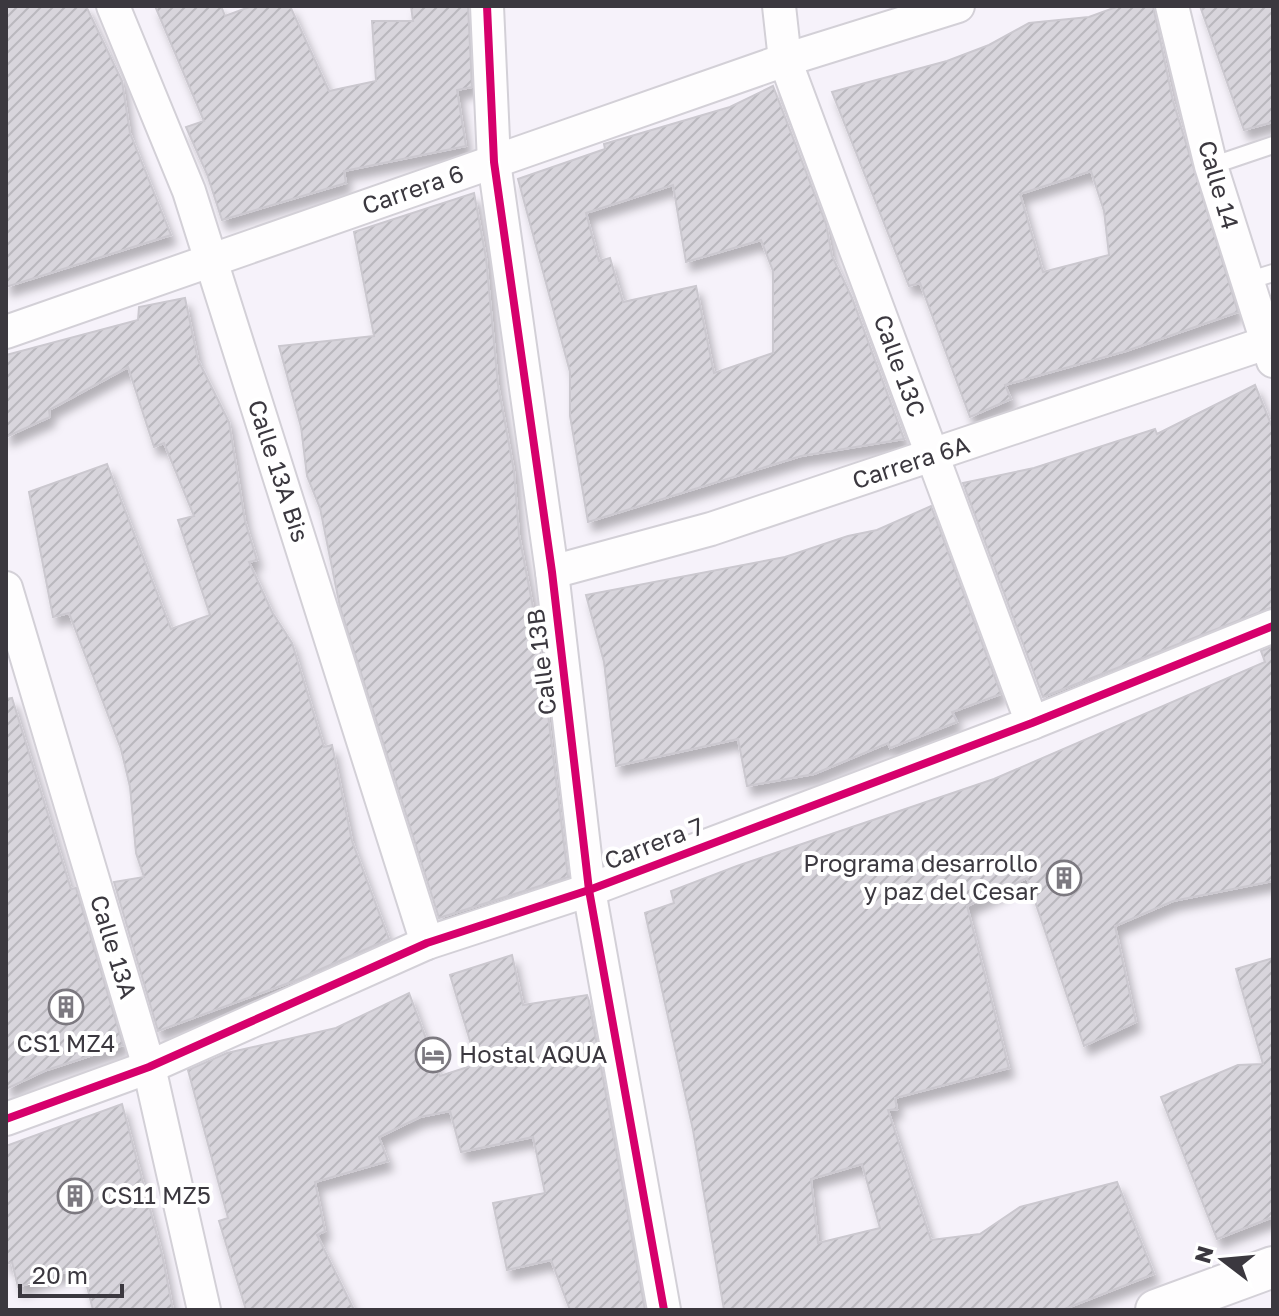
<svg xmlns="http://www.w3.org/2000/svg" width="1279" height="1316" font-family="'Golos Text',sans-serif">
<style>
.building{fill:url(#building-hatch);stroke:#cbc8cf;stroke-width:2;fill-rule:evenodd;filter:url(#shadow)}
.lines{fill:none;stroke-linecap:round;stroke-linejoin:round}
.service-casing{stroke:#d3d0d7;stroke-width:20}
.minor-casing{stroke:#d3d0d7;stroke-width:36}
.tertiary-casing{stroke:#d3d0d7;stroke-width:44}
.service{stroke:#fefdfe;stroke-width:16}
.minor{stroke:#fefdfe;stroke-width:32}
.tertiary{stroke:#fefdfe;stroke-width:40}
.cycleway-casing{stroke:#fff;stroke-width:13}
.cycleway{stroke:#d6006c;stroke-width:8}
.labels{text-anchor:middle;stroke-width:8;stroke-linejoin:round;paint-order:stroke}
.street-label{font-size:24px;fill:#3b383f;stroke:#fff}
.poi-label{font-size:24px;fill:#3b383f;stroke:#fff;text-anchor:start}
</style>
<defs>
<pattern id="building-hatch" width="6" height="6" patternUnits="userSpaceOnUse" patternTransform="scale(2)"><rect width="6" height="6" fill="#d8d5dc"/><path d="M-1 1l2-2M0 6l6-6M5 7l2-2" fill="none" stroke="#bab8be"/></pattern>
<filter id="shadow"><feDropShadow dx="5" dy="9" stdDeviation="4" flood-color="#0004"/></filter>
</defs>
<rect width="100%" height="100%" fill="#f6f2fa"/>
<!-- building -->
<g class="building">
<polygon points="6,6 86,6 122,81 130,133 171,235 6,287"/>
<polygon points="155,6 221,6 225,16 252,6 290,6 329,91 376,81 372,21 413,21 411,6 468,6 472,87 457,90 466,146 344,171 346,183 222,220 207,174 186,127 204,121"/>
<path d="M 1119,6 L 1153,6 L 1173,101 L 1238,312 L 1126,351 L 1005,385 L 1011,399 L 970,417 L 920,283 L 909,286 L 832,92 L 947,61 L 989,45 L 1029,23 L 1089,17 ZM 1091,171 L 1104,211 L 1109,255 L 1043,272 L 1020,194 Z"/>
<polygon points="1200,6 1273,6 1273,122 1244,130"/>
<path d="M 773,86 L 826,224 L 832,256 L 852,298 L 904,439 L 801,456 L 588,522 L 570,416 L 570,372 L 518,179 L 605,149 L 604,144 L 730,107 ZM 673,185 L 686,262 L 761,240 L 773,271 L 773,353 L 714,373 L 696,286 L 623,302 L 610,258 L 599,261 L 586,213 Z"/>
<polygon points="474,193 486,258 498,385 514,471 519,535 538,633 568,877 439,918 340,607 320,508 307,476 301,427 279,346 374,336 354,232"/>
<polygon points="185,298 198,360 229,422 245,521 257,560 249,562 272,612 292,643 324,747 332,745 352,841 389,939 294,981 158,1031 114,882 144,877 136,853 130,787 121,749 69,613 53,617 29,492 107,464 171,629 210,615 178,520 194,516 164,443 154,447 128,367 49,410 50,417 6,437 6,355 138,320 139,307"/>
<polygon points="1255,385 1273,429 1273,607 1043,697 963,483 1034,468 1155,429 1157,434"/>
<polygon points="931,506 1001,694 952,712 957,722 890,748 888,743 814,774 747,786 738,739 616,766 604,662 586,595 785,557 848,536 877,530"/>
<path d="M 1273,646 L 1273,881 L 1173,901 L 1115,926 L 1136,1022 L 1084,1046 L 1027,878 L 967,906 L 1009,1068 L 895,1098 L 897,1109 L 888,1110 L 931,1240 L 980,1234 L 1020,1207 L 1117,1182 L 1154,1274 L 1062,1310 L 724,1310 L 693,1130 L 645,913 L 674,903 L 671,891 L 737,866 L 994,779 L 1265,662 L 1261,651 ZM 862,1164 L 880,1228 L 818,1243 L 811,1179 Z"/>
<polygon points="12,698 71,889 76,888 123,1045 44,1071 6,1089 6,699"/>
<polygon points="512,955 523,1005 587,995 589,1001 645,1310 570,1310 551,1260 507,1270 493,1203 545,1193 533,1137 461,1152 450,1111 420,1117 379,1137 388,1161 315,1182 325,1231 317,1235 354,1310 246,1310 219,1221 228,1218 188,1070 227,1053 336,1028 409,993 440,1076 477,1064 450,975"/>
<polygon points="1273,958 1273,1217 1217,1239 1161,1097 1238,1065 1263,1064 1236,969"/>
<polygon points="122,1104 162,1254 173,1310 93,1310 82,1267 18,1287 12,1262 6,1264 6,1146"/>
</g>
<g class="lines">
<!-- service casing -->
<g class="service-casing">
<g id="service">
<polyline points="1211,166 1273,145"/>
<polyline points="1247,281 1273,273"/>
</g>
</g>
<!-- minor casing -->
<g class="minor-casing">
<g id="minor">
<polyline points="113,6 189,191 427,943"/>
<polyline points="487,6 494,162 552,572 589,890 664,1310"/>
<polyline points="779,6 785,60 1032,723"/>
<polyline points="1172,6 1211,166 1273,361"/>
<polyline points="6,332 785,60 958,6"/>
<polyline points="552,572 711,529 1266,343"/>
<polyline points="6,588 149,1067 204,1310"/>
<polyline points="6,1119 149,1067 427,943 589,890 1032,723 1273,626"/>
</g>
</g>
<!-- tertiary casing -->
<g class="tertiary-casing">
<polyline id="tertiary" points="1156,1310 1273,1267"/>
</g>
<!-- service -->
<use href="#service" class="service"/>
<!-- minor -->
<use href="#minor" class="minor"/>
<!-- tertiary -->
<use href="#tertiary" class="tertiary"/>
<!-- cycleway casing -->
<g class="cycleway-casing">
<g id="cycleway">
<polyline points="487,6 494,162 552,572 589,890 664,1310"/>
<polyline points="6,1119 149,1067 427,943 589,890 1032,723 1273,626"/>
</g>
</g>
<!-- cycleway -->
<use href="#cycleway" class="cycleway"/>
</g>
<!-- icons -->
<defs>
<g id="building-ring" transform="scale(1.8)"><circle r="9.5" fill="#fff" stroke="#7c7980" stroke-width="1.5"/><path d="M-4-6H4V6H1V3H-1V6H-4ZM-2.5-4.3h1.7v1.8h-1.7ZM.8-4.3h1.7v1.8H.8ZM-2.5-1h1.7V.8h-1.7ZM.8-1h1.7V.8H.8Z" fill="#7c7980"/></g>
<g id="hotel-ring" transform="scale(1.8)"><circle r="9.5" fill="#fff" stroke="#7c7980" stroke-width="1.5"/><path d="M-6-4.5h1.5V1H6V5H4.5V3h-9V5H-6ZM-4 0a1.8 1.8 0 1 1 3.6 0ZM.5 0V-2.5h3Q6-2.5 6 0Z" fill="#7c7980"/></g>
</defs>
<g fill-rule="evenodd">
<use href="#building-ring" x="1064" y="878"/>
<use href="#building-ring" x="66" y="1007"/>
<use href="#hotel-ring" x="433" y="1055"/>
<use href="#building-ring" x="75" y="1196"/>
</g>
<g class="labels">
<!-- street labels -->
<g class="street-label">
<text transform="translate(1218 185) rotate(74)" y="8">Calle 14</text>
<text transform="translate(413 190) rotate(-19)" y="8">Carrera 6</text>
<text transform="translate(899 366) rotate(70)" y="8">Calle 13C</text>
<text transform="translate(911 463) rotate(-18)" y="8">Carrera 6A</text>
<text transform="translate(278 471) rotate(72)" y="8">Calle 13A Bis</text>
<text transform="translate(542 662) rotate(-97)" y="8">Calle 13B</text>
<text transform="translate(654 844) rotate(-21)" y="8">Carrera 7</text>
<text transform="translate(113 947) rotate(73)" y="8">Calle 13A</text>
</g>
<!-- poi labels -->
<g class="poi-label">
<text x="1038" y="872" text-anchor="end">Programa desarrollo<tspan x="1038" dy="28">y paz del Cesar</tspan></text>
<text x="66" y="1052" text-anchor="middle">CS1 MZ4</text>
<text x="459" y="1063">Hostal AQUA</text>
<text x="101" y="1204">CS11 MZ5</text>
</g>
</g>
<!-- border -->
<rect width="1279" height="1316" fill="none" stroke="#3b383f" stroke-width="16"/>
<!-- north arrow -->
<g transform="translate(1223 1260) rotate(286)" stroke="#ffffff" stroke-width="6" paint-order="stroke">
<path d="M0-6L14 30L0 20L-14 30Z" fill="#3b383f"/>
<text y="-12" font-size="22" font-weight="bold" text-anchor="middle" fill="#3b383f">N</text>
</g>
<!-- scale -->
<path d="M20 1284v12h102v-12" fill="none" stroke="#3b383f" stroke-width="4"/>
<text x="32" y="1284" font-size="24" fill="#3b383f" stroke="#ffffff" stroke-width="6" paint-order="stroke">20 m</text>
</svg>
